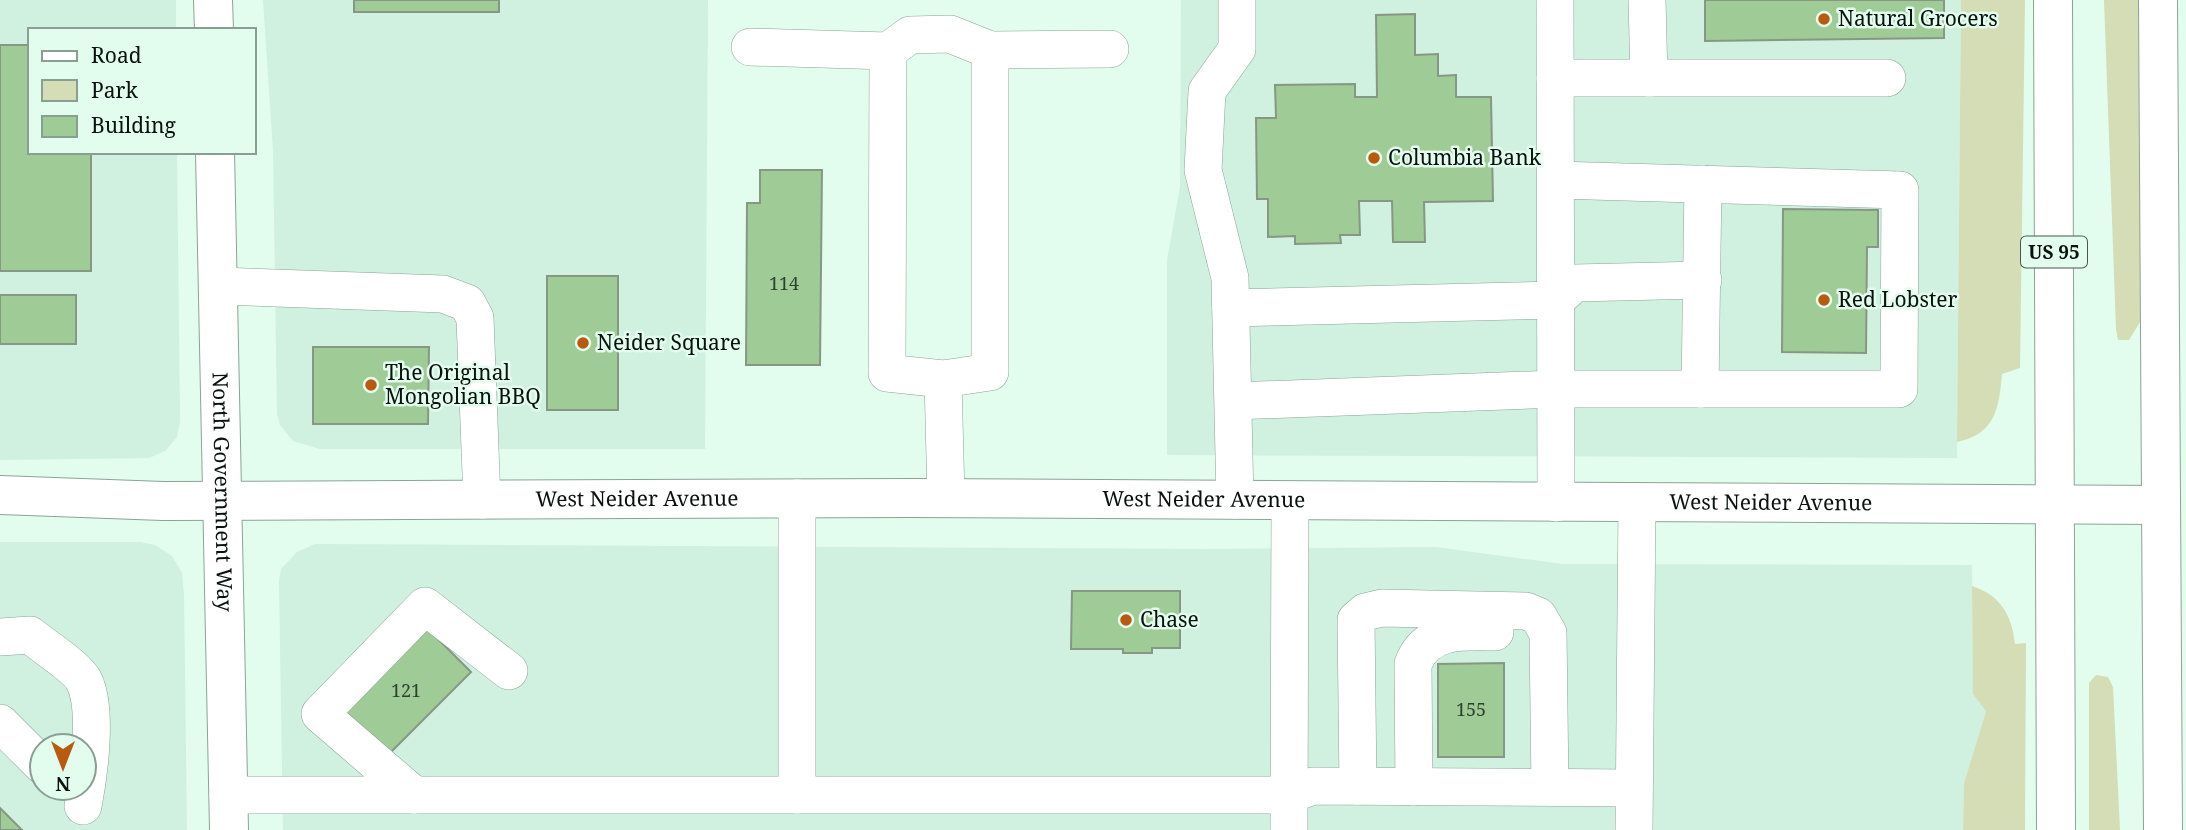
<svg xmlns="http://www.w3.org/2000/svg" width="2186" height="830" font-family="'Noto Serif',serif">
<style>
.built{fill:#d0f0e0;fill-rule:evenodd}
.green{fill:#d4ddb5}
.building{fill:#9ecb96;stroke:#889785;stroke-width:2}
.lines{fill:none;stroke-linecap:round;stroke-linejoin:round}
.minor-casing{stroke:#8ca397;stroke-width:38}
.major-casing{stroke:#8ca397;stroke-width:40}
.highway-casing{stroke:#8ca397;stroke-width:40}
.minor{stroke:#fff;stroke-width:37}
.major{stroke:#fff;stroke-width:38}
.highway{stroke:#fff;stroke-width:38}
.poi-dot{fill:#b95a11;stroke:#e2fcee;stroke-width:2.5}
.labels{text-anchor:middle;stroke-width:5;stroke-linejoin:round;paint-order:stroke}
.number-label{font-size:18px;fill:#2e4030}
.shield{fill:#e2fcee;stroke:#4a5851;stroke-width:2}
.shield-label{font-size:19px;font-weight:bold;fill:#09120e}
.poi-label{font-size:21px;fill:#09120e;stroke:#e2fcee;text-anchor:start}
.street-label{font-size:21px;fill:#09120e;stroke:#e2fcee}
</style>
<rect width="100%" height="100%" fill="#e2fcee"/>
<!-- built -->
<g class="built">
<polygon points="0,0 176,0 176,30 30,30 30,152 177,152 180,422 177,437 165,451 149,458 0,460"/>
<polygon points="263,0 708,0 705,449 320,449 293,441 280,425 277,414 273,150"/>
<polygon points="1181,0 1961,0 1957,458 1167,455 1167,260 1180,187"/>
<path d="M 0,542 L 140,542 L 155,545 L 172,556 L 182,573 L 184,596 L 187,830 L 0,830 ZM 42,746 L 84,746 L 84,788 L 42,788 Z"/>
<polygon points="315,544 1207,549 1436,547 1562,564 1972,565 1973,694 1986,710 1964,783 1963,830 283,830 279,581 281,569 297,552"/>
</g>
<!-- green -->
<g class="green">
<path d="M 1961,0 L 2025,0 L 2020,368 L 2002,374 C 1999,409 1995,434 1957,442 Z"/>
<polygon points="2104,0 2145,0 2143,317 2129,340 2118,340 2116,329"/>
<path d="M 1972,586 C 2000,595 2012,615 2015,644 L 2026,643 L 2025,830 L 1963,830 L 1964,783 L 1986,711 L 1973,694 Z"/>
<polygon points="2096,675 2108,677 2113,687 2120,830 2089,830 2089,683"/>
</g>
<!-- building -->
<g class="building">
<rect x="354" y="0" width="145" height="12"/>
<polygon points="1705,0 1944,0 1944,38 1705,41"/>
<polygon points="1415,14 1415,55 1438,54 1438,76 1456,75 1456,97 1491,97 1493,201 1424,202 1425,242 1393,242 1392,201 1359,201 1360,235 1340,235 1341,243 1295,244 1295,236 1268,237 1268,199 1257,199 1256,118 1276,118 1275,85 1355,84 1355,97 1377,97 1376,15"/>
<polygon points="0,45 30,45 30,152 91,152 91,271 0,271"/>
<polygon points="760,170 822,170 820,365 746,365 747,203 760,203"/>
<polygon points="1783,209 1878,210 1878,247 1867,247 1866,353 1782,352"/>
<rect x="547" y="276" width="71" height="134"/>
<rect x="0" y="295" width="76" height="49"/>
<polygon points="313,347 429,347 428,424 313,424"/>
<polygon points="1072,591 1180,591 1180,648 1152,648 1152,653 1123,653 1123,649 1071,649"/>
<polygon points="425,626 471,672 387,756 341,710"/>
<polygon points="1504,663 1504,757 1438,757 1438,664"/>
<polygon points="0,808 22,830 0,830"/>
</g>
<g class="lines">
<!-- minor casing -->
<g class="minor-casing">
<g id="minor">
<polyline points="1555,0 1556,503"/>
<polyline points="1647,0 1649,78"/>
<polyline points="750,47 888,51"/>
<polyline points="990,50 1110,49"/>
<polyline points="1555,78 1887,78"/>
<polyline points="218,286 443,294 467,303 475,318 482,500"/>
<polyline points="1231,308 1556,300 1575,283 1703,280"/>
<polyline points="943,379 887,373 888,51 910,35 950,34 990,50 990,372 943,379 946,498"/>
<polyline points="1700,389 1703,184"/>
<polyline points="1234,401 1556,389 1899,389 1900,190 1556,180"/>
<polyline points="1235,500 1230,278 1203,170 1207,91 1237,49 1237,0"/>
<path d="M 0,637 L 30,635 C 42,645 78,668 84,681 C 98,709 89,775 83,806"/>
<polyline points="0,723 42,765"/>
<polyline points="1358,786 1356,620 1365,612 1382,608 1526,611 1538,616 1548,633 1550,787"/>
<path d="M 1414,787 L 1413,664 C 1426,629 1462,631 1495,632"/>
<polyline points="228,795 1289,795 1313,786 1634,788"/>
<polyline points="414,795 320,714 425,606 509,671"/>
<polyline points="797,795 797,498"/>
<polyline points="1289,830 1290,501"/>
<polyline points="1634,830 1637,503"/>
</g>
</g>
<!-- major casing -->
<g class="major-casing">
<g id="major">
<polyline points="213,0 214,30"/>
<path id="s1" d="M 215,152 L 229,830"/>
<path id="s2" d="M 0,495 L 163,501 L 910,498 L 2160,505"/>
</g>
</g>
<!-- highway casing -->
<g class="highway-casing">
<g id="highway">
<polyline points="2053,0 2056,830"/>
<polyline points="2158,0 2163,830"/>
</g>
</g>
<!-- minor -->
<use href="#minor" class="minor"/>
<!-- major -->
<use href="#major" class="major"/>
<!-- highway -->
<use href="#highway" class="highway"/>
</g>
<!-- markers -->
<g class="poi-dot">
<circle cx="1824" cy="19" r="7"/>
<circle cx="1374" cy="158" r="7"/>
<circle cx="1824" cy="300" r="7"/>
<circle cx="583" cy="343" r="7"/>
<circle cx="371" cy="385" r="7"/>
<circle cx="1126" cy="620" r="7"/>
</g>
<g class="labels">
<!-- number labels -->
<g class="number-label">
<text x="784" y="290">114</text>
<text x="406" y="697">121</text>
<text x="1471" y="716">155</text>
</g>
<!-- shield labels -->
<rect class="shield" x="2021" y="236.5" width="66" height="31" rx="5"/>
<g class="shield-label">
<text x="2054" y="259">US 95</text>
</g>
<!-- poi labels -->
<g class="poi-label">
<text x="1838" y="26">Natural Grocers</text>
<text x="1388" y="165">Columbia Bank</text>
<text x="1838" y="307">Red Lobster</text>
<text x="597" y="350">Neider Square</text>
<text x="385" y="380">The Original<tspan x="385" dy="24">Mongolian BBQ</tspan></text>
<text x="1140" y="627">Chase</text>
</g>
<!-- street labels -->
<g class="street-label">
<text dy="7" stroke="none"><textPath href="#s1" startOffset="340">North Government Way</textPath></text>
<text dy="7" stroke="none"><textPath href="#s2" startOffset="637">West Neider Avenue</textPath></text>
<text dy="7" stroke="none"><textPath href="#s2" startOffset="1204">West Neider Avenue</textPath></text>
<text dy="7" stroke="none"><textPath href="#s2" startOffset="1771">West Neider Avenue</textPath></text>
</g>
</g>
<!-- legend -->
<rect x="28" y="28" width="228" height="126" fill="#e2fcee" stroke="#8b9e94" stroke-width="2"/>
<rect x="42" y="51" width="35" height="10" fill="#ffffff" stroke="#8b9e94" stroke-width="2"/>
<text x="91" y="63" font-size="21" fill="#09120e">Road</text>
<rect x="42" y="80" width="35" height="21" fill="#d4ddb5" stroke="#8b9e94" stroke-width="2"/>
<text x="91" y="98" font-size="21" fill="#09120e">Park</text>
<rect x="42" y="116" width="35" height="21" fill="#9ecb96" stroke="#8b9e94" stroke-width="2"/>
<text x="91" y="133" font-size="21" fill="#09120e">Building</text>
<!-- north arrow -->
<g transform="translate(63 767) rotate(180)"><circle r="33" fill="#e2fcee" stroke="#8b9e94" stroke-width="2"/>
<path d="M0-5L12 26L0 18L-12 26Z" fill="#b95a11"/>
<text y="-10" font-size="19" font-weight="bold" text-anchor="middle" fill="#09120e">N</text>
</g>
</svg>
